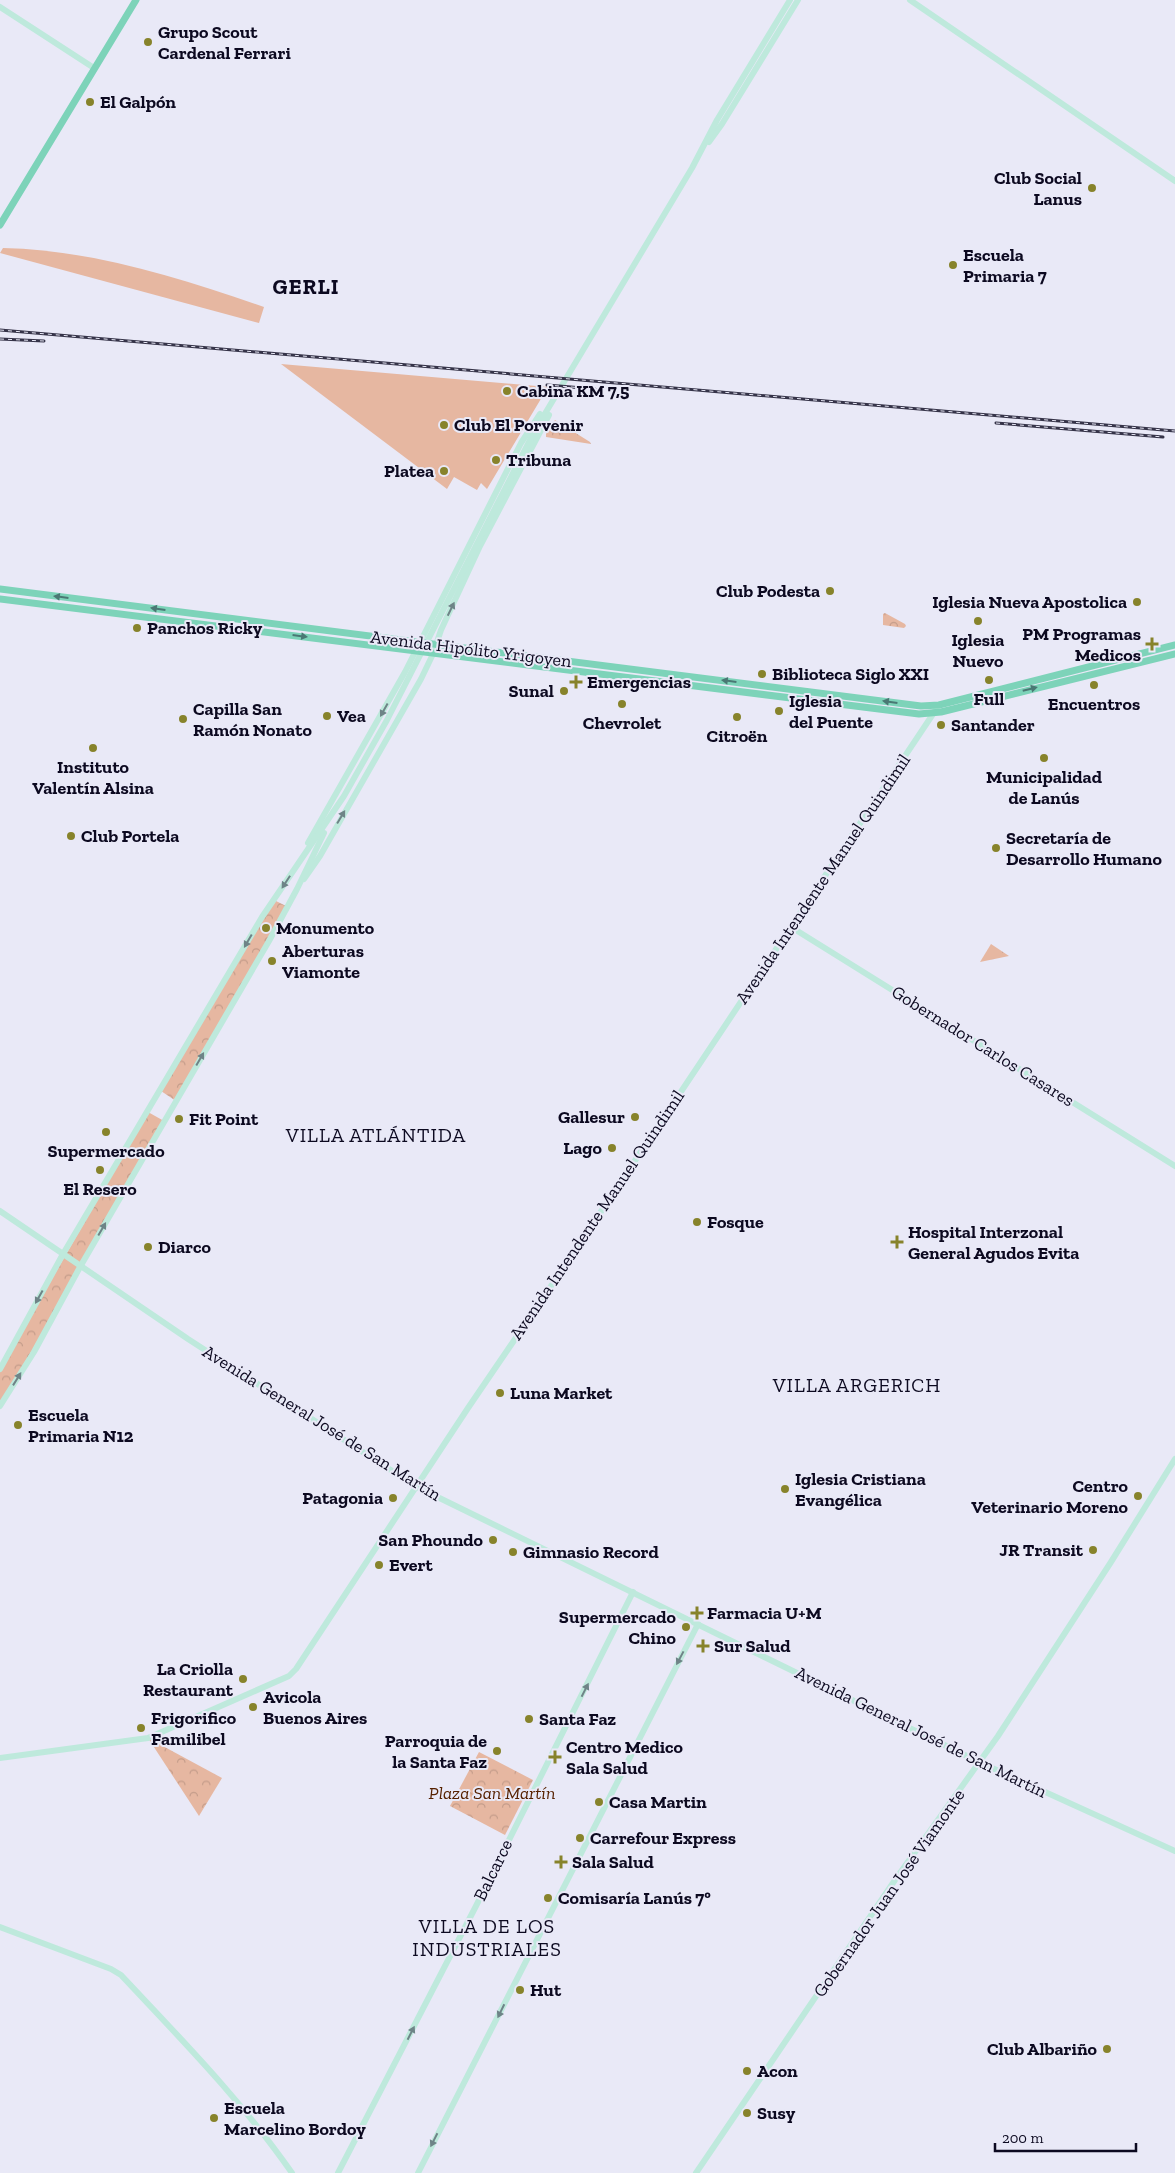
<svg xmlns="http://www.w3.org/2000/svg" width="1175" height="2173" font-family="'Zilla Slab',serif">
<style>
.grass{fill:#e6b7a1}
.park{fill:url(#park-crowns)}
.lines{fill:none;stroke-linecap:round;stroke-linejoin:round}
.secondary{stroke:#bee9dc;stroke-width:6}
.primary{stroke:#7dd3b9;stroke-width:7}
.rail-casing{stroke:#353348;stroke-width:3}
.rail{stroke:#e9e9f7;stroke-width:1;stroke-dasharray:4;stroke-linecap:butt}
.oneway{fill:#4a7874}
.oneway2{fill:#6e8487}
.poi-dot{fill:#87832b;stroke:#e9e9f7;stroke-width:2}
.labels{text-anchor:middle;stroke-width:4;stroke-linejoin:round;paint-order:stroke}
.poi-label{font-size:18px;font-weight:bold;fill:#0c0920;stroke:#e9e9f7;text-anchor:start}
.street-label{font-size:18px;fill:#0c0920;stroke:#e9e9f7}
.park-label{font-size:18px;font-style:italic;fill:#562100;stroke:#e9e9f7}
.quarter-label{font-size:20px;letter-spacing:1px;fill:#0c0920;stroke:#e9e9f7}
.district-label{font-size:22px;font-weight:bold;letter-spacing:1px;fill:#0c0920;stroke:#e9e9f7}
</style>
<defs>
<pattern id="park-crowns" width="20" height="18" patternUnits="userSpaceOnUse" patternTransform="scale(1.25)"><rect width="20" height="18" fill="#e6b7a1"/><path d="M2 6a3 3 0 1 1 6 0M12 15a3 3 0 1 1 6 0" fill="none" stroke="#c49c8a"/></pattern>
</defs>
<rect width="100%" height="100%" fill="#e9e9f7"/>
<!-- grass -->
<g class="grass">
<path d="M 3,248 C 93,250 180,278 264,307 L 259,323 L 0,253 Z"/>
<polygon points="281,364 548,387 487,489 481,483 477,490 454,477 447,489"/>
</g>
<!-- park -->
<g class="park">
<polygon points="555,420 590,442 591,444 546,437 546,434"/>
<polygon points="885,613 905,624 906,626 904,628 883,625 883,614"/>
<polygon points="274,900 288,907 176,1101 161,1091"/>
<polygon points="991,944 1009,956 980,962"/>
<polygon points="148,1112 164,1121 0,1406 0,1369"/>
<polygon points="148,1738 222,1778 199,1816"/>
<polygon points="479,1752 533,1780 505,1835 450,1806"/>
</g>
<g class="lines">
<!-- secondary -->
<g class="secondary">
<polyline points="910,0 1175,181"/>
<polyline points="0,7 94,68"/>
<polyline points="709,142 722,124 798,0"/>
<polyline points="308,843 405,672 521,443 540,414"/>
<polyline points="304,879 320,856 421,679 433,654 441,630 480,546 549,415"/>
<polyline points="791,927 1175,1166"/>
<polyline points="0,1211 188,1339 417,1487 979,1762 1175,1851"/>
<polyline points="0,1369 63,1254 262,917 344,796 387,720 534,432 692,168 717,120 790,0"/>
<polyline points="0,1406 34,1352 80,1267 269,941 297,889 324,833"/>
<polyline points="0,1758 148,1738 289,1676 296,1669 468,1408 560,1273 939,705"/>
<path d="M 0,1927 L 111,1969 L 121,1975 C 181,2039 242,2101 292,2173"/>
<polyline points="338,2173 476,1906 633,1592"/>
<polyline points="418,2173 698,1624"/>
<polyline points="696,2173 895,1880 998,1736 1111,1562 1175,1459"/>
</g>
<!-- primary -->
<g class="primary">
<polyline points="0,225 136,0"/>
<polyline points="0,589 921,706 939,705 1175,645"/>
<polyline points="0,599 919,714 941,712 1175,654"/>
</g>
<!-- rail casing -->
<g class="rail-casing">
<g id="rail">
<polyline points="0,330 1175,431"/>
<polyline points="0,339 44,341"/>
<polyline points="547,385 595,389"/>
<polyline points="996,423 1163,437"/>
</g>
</g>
<!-- rail -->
<use href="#rail" class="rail"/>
</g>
<!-- one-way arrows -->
<defs><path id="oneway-solid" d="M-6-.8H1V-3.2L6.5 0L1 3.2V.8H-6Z" transform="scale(1.25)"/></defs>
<g class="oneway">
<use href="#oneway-solid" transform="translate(61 597) rotate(-173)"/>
<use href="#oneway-solid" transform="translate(158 609) rotate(-172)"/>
<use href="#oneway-solid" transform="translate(300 636) rotate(7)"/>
<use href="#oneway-solid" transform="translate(729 681) rotate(-173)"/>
<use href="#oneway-solid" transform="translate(1030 689) rotate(-14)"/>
<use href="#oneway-solid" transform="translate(890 702) rotate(-172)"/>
</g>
<g class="oneway2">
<use href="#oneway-solid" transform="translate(451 609) rotate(-64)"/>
<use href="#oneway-solid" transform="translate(384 710) rotate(119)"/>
<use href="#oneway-solid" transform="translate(341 817) rotate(-59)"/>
<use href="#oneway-solid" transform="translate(286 882) rotate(123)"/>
<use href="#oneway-solid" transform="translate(248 941) rotate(120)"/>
<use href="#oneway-solid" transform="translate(200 1059) rotate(-60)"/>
<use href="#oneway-solid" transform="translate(102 1229) rotate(-60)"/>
<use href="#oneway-solid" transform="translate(39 1297) rotate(119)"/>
<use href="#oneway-solid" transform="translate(17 1379) rotate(-58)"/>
<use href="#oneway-solid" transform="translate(680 1658) rotate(118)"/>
<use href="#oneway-solid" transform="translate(585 1690) rotate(-63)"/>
<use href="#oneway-solid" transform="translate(501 2011) rotate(116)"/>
<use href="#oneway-solid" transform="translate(411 2033) rotate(-63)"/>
<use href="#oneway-solid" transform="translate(434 2140) rotate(117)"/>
</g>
<!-- markers -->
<g class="poi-dot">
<circle cx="148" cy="42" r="5"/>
<circle cx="90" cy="102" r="5"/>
<circle cx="1092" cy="188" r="5"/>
<circle cx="953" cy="265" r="5"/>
<circle cx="507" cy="391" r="5"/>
<circle cx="444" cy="425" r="5"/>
<circle cx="496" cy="460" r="5"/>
<circle cx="444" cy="471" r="5"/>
<circle cx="830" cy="591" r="5"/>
<circle cx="1137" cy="602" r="5"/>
<circle cx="978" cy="621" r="5"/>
<circle cx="137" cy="628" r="5"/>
<path d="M1149.5 636.5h5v5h5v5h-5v5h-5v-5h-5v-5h5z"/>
<circle cx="762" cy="674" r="5"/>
<circle cx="989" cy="680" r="5"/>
<path d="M573.5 674.5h5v5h5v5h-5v5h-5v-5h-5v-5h5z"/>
<circle cx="1094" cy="685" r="5"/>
<circle cx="564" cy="691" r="5"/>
<circle cx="622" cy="704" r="5"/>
<circle cx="779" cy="711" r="5"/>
<circle cx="327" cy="716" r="5"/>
<circle cx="737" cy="717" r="5"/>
<circle cx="183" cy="719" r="5"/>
<circle cx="941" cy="725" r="5"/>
<circle cx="93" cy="748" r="5"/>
<circle cx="1044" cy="758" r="5"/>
<circle cx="71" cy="836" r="5"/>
<circle cx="996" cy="848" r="5"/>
<circle cx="266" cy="928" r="5"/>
<circle cx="272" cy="961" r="5"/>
<circle cx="635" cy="1117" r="5"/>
<circle cx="179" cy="1119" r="5"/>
<circle cx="106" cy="1132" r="5"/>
<circle cx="612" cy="1148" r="5"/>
<circle cx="100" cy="1170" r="5"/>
<circle cx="697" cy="1222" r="5"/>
<path d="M894.5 1234.5h5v5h5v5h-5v5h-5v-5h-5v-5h5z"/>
<circle cx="148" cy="1247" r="5"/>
<circle cx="500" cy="1393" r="5"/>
<circle cx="18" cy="1425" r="5"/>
<circle cx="785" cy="1489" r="5"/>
<circle cx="1138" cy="1496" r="5"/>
<circle cx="393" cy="1498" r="5"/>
<circle cx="493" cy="1540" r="5"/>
<circle cx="1093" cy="1550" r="5"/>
<circle cx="513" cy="1552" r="5"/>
<circle cx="379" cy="1565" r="5"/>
<path d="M694.5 1605.5h5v5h5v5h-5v5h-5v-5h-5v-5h5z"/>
<circle cx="686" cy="1627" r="5"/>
<path d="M700.5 1638.5h5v5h5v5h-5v5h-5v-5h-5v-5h5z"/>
<circle cx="243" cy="1679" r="5"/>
<circle cx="253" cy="1707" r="5"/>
<circle cx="529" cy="1719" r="5"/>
<circle cx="141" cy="1728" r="5"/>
<circle cx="497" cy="1751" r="5"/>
<path d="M552.5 1749.5h5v5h5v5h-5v5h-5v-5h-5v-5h5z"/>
<circle cx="599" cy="1802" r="5"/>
<circle cx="580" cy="1838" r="5"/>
<path d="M558.5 1854.5h5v5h5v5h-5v5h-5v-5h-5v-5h5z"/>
<circle cx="548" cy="1898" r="5"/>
<circle cx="520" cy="1990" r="5"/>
<circle cx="1107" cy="2049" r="5"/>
<circle cx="747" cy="2071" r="5"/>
<circle cx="747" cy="2113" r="5"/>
<circle cx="214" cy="2118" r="5"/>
</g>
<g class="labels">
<!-- poi labels -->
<g class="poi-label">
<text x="158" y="38">Grupo Scout<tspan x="158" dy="21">Cardenal Ferrari</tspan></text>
<text x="100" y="108">El Galpón</text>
<text x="1082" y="184" text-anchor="end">Club Social<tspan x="1082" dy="21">Lanus</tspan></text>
<text x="963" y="261">Escuela<tspan x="963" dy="21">Primaria 7</tspan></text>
<text x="517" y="397">Cabina KM 7,5</text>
<text x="454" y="431">Club El Porvenir</text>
<text x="506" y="466">Tribuna</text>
<text x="434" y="477" text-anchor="end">Platea</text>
<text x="820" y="597" text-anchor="end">Club Podesta</text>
<text x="1127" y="608" text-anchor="end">Iglesia Nueva Apostolica</text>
<text x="147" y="634">Panchos Ricky</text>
<text x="1141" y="640" text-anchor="end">PM Programas<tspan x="1141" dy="21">Medicos</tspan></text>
<text x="978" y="646" text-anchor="middle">Iglesia<tspan x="978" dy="21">Nuevo</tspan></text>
<text x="772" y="680">Biblioteca Siglo XXI</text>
<text x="587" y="688">Emergencias</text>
<text x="554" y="697" text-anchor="end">Sunal</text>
<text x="989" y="705" text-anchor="middle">Full</text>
<text x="789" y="707">Iglesia<tspan x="789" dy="21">del Puente</tspan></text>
<text x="1094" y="710" text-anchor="middle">Encuentros</text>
<text x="193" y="715">Capilla San<tspan x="193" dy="21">Ramón Nonato</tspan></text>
<text x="337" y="722">Vea</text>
<text x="622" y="729" text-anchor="middle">Chevrolet</text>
<text x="951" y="731">Santander</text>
<text x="737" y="742" text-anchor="middle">Citroën</text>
<text x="93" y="773" text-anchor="middle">Instituto<tspan x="93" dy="21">Valentín Alsina</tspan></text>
<text x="1044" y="783" text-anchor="middle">Municipalidad<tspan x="1044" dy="21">de Lanús</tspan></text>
<text x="81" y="842">Club Portela</text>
<text x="1006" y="844">Secretaría de<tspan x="1006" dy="21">Desarrollo Humano</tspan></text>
<text x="276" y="934">Monumento</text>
<text x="282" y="957">Aberturas<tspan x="282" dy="21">Viamonte</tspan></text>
<text x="625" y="1123" text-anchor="end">Gallesur</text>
<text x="189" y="1125">Fit Point</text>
<text x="602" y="1154" text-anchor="end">Lago</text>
<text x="106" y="1157" text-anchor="middle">Supermercado</text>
<text x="100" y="1195" text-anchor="middle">El Resero</text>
<text x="707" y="1228">Fosque</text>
<text x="908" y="1238">Hospital Interzonal<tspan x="908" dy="21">General Agudos Evita</tspan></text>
<text x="158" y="1253">Diarco</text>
<text x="510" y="1399">Luna Market</text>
<text x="28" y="1421">Escuela<tspan x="28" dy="21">Primaria N12</tspan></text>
<text x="795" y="1485">Iglesia Cristiana<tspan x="795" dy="21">Evangélica</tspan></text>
<text x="1128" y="1492" text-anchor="end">Centro<tspan x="1128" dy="21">Veterinario Moreno</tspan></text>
<text x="383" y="1504" text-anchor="end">Patagonia</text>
<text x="483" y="1546" text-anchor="end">San Phoundo</text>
<text x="1083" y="1556" text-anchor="end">JR Transit</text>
<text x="523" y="1558">Gimnasio Record</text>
<text x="389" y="1571">Evert</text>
<text x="707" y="1619">Farmacia U+M</text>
<text x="676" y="1623" text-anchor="end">Supermercado<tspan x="676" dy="21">Chino</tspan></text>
<text x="714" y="1652">Sur Salud</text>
<text x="233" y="1675" text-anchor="end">La Criolla<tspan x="233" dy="21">Restaurant</tspan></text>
<text x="263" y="1703">Avicola<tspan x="263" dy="21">Buenos Aires</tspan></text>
<text x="151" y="1724">Frigorifico<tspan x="151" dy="21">Familibel</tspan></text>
<text x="539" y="1725">Santa Faz</text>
<text x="487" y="1747" text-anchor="end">Parroquia de<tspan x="487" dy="21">la Santa Faz</tspan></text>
<text x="566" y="1753">Centro Medico<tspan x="566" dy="21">Sala Salud</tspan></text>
<text x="609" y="1808">Casa Martin</text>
<text x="590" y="1844">Carrefour Express</text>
<text x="572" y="1868">Sala Salud</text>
<text x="558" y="1904">Comisaría Lanús 7°</text>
<text x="530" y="1996">Hut</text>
<text x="1097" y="2055" text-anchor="end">Club Albariño</text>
<text x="757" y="2077">Acon</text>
<text x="224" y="2114">Escuela<tspan x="224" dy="21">Marcelino Bordoy</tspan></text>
<text x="757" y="2119">Susy</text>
</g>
<!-- street labels -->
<g class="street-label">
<text transform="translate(471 649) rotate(7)" y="6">Avenida Hipólito Yrigoyen</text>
<text transform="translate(823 879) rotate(-56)" y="6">Avenida Intendente Manuel Quindimil</text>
<text transform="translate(983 1046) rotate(32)" y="6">Gobernador Carlos Casares</text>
<text transform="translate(597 1215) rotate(-56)" y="6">Avenida Intendente Manuel Quindimil</text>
<text transform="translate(322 1423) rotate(32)" y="6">Avenida General José de San Martín</text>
<text transform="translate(921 1732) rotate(26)" y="6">Avenida General José de San Martín</text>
<text transform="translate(493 1870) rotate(-64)" y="6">Balcarce</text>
<text transform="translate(889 1893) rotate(-55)" y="6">Gobernador Juan José Viamonte</text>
</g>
<!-- park labels -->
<g class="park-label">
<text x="492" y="1799">Plaza San Martín</text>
</g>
<!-- quarter labels -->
<g class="quarter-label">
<text x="376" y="1142">VILLA ATLÁNTIDA</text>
<text x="857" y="1392">VILLA ARGERICH</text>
<text x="487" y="1933">VILLA DE LOS<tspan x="487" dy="23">INDUSTRIALES</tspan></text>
</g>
<!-- district labels -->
<g class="district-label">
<text x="306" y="294">GERLI</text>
</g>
</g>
<!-- scale -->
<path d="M995 2143v8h141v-8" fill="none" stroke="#0c0920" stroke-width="2.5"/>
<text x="1002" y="2143" font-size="15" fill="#0c0920" stroke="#e9e9f7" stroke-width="4" paint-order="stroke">200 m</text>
</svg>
